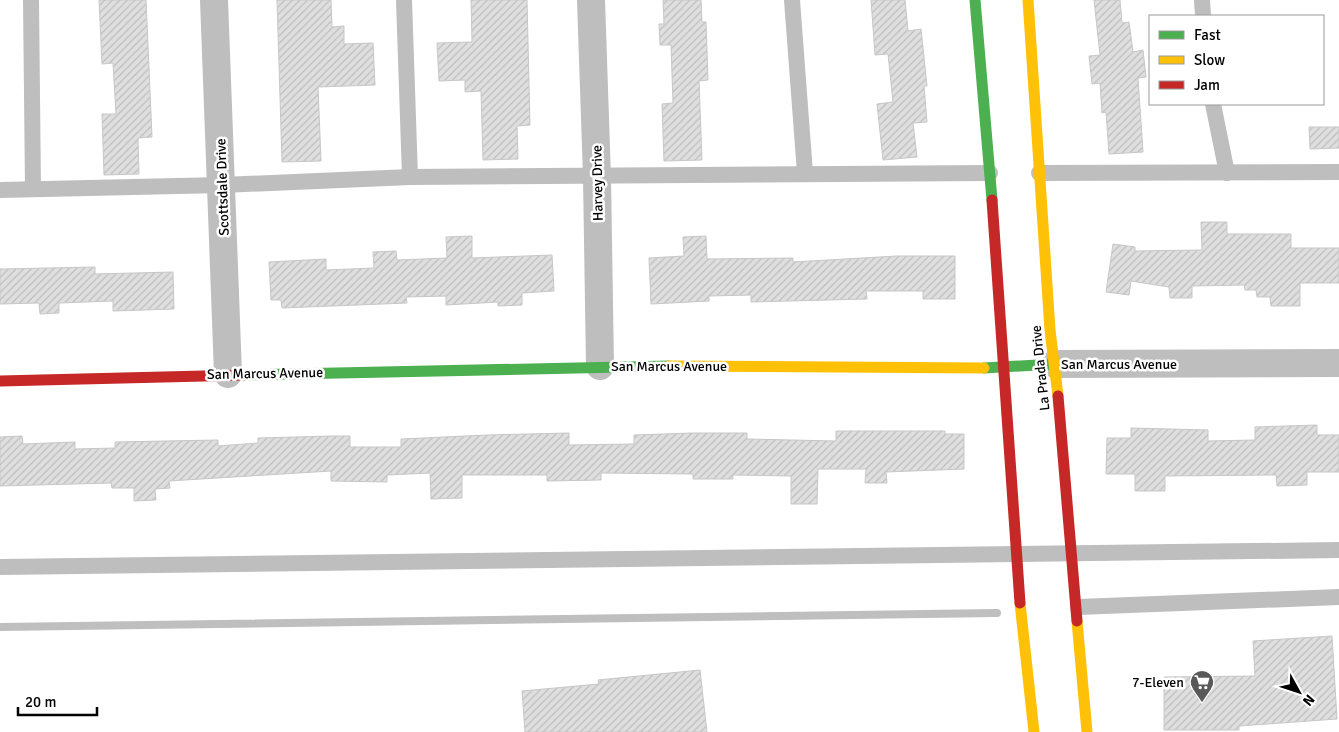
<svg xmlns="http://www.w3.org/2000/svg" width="1339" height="732" font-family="Signika,sans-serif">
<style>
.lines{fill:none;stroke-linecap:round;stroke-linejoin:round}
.stream{stroke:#bfbfbf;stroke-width:8}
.building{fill:url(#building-hatch);stroke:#c7c7c7}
.lane{stroke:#bebebe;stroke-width:16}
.street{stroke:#bebebe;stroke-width:28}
.fast{stroke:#4caf50;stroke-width:11}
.slow{stroke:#ffc107;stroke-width:11}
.jam{stroke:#c62828;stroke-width:11}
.labels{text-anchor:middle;stroke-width:5;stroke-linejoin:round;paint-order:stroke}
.street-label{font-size:14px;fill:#000;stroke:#fff}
.poi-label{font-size:14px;fill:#000;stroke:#fff;text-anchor:end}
</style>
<defs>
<pattern id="building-hatch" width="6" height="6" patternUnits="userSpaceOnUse" patternTransform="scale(1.25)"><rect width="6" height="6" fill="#dfdfdf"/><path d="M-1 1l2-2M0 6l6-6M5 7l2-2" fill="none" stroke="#bebebe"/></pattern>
</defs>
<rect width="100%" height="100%" fill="#fff"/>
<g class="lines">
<!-- stream -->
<polyline class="stream" points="0,627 997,613"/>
</g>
<!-- building -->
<g class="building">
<polygon points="99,0 146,0 152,137 138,138 139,174 104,175 102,114 116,114 113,63 102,64"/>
<polygon points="277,0 331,0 332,27 344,26 344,44 373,43 375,85 318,87 321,161 282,162"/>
<polygon points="471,0 527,0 530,125 517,126 518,159 483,160 481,91 465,92 465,80 439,81 437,43 472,42"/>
<polygon points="663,0 701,0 702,22 706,22 708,80 699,81 702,160 664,161 662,104 673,103 671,45 660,45 659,24 664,24"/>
<polygon points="871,0 905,0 908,31 921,29 927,86 924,86 927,122 913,123 917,157 883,160 877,104 893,102 888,54 875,55"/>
<polygon points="1094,0 1120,0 1122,23 1129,22 1133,52 1143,50 1146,77 1138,78 1143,152 1109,154 1106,112 1102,113 1100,83 1092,84 1089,56 1100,55"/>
<polygon points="1309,127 1339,127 1339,148 1310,149"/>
<polygon points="1201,222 1227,222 1227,234 1291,234 1291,248 1339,248 1339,283 1300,283 1300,306 1271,306 1270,297 1257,297 1256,290 1245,290 1244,285 1192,286 1192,298 1170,298 1169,287 1131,281 1129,295 1106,292 1113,244 1135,247 1135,251 1202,250"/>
<polygon points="472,236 472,258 552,255 554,291 522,293 522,305 498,306 498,302 446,305 446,296 406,297 407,303 282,308 281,300 271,300 269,262 326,259 326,270 374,268 373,252 396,251 397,260 447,258 446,237"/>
<polygon points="706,236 707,259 793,258 793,262 897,256 955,256 955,299 923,299 923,291 866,291 867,299 751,302 751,295 709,296 709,301 651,304 649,258 684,256 683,237"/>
<polygon points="95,267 95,274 173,272 174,309 113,311 113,301 59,303 59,313 40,314 39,303 0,304 0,269"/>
<polygon points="1317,425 1317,435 1339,435 1339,472 1307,472 1307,485 1277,486 1276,475 1165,476 1165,491 1135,491 1135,474 1106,474 1107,438 1131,438 1131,428 1208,430 1208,441 1255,440 1255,427"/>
<polygon points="836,431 945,431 945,434 964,434 964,469 886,472 887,483 865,483 866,469 818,469 817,504 791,504 791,476 733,475 733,479 693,479 693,474 601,473 601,480 547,481 547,475 462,475 462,498 431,499 430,473 387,475 387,482 331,481 331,471 169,481 170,488 155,489 156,500 134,501 134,488 112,488 111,483 0,486 0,437 22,436 23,444 75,442 75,449 115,448 115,442 218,440 218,446 258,443 258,438 333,436 350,436 350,447 401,447 401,439 487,435 569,433 569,445 634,444 634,435 693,433 747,433 747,439 836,441"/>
<polygon points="1332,636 1337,719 1239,726 1239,730 1164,730 1164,677 1255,676 1253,641"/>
<polygon points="700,670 707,732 525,732 522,691 599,684 598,680"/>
</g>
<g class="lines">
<!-- lane -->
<g class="lane">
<polyline points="31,0 33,189"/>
<polyline points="404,0 410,177"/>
<polyline points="792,0 805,173"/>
<polyline points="1202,0 1203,16"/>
<polyline points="1213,104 1227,173"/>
<polyline points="1039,173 1339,172"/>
<polyline points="0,190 222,185 410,177 990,173"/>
<polyline points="0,567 1339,550"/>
<polyline points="1078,607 1339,597"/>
</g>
<!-- street -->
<g class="street">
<polyline points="214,0 228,374"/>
<polyline points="591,0 597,177 600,366"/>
<polyline points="1055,364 1339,363"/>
</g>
<!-- fast -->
<g class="fast">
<polyline points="975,0 992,200"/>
<polyline points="984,368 1055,364"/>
<polyline points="245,375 669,366"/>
</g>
<!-- slow -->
<g class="slow">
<polyline points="1028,0 1050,330 1058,396"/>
<polyline points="669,366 984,368"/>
<polyline points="1020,603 1034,732"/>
<polyline points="1077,621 1087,732"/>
</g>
<!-- jam -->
<g class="jam">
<polyline points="992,200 1020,603"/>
<polyline points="0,381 245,375"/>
<polyline points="1058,396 1077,621"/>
</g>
</g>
<!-- icons -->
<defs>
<g id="supermarket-pin" transform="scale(1.25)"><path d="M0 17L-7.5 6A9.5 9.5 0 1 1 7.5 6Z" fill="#595959" stroke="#fff"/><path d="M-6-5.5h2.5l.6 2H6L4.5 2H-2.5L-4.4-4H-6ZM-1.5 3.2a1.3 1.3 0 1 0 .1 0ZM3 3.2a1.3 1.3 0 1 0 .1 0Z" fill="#fff"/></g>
</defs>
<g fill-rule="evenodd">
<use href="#supermarket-pin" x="1202" y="682"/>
</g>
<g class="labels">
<!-- street labels -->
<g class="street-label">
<text transform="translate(597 183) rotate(-91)" y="5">Harvey Drive</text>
<text transform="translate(222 187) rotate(-92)" y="5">Scottsdale Drive</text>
<text x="1119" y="369">San Marcus Avenue</text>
<text x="669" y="371">San Marcus Avenue</text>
<text transform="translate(1040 368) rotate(-96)" y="5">La Prada Drive</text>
<text transform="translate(265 373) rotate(-1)" y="5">San Marcus Avenue</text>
</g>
<!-- poi labels -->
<g class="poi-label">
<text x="1184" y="687">7-Eleven</text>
</g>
</g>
<!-- legend -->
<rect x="1149" y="15" width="175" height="90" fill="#ffffff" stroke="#999999"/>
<rect x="1159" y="31" width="25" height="8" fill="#4caf50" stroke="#999999"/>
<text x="1194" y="40" font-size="15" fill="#000000">Fast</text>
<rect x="1159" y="56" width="25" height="8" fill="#ffc107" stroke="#999999"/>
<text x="1194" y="65" font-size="15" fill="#000000">Slow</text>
<rect x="1159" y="81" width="25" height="8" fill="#c62828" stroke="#999999"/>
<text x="1194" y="90" font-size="15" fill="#000000">Jam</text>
<!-- north arrow -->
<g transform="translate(1299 692) rotate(130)" stroke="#ffffff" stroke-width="4" paint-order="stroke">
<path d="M0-4L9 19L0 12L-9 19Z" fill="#000000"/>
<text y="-8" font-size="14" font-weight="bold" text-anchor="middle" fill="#000000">N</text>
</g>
<!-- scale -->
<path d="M18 707v8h79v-8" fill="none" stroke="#000000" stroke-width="2.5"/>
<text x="25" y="707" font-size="15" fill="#000000" stroke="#ffffff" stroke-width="4" paint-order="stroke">20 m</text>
</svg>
